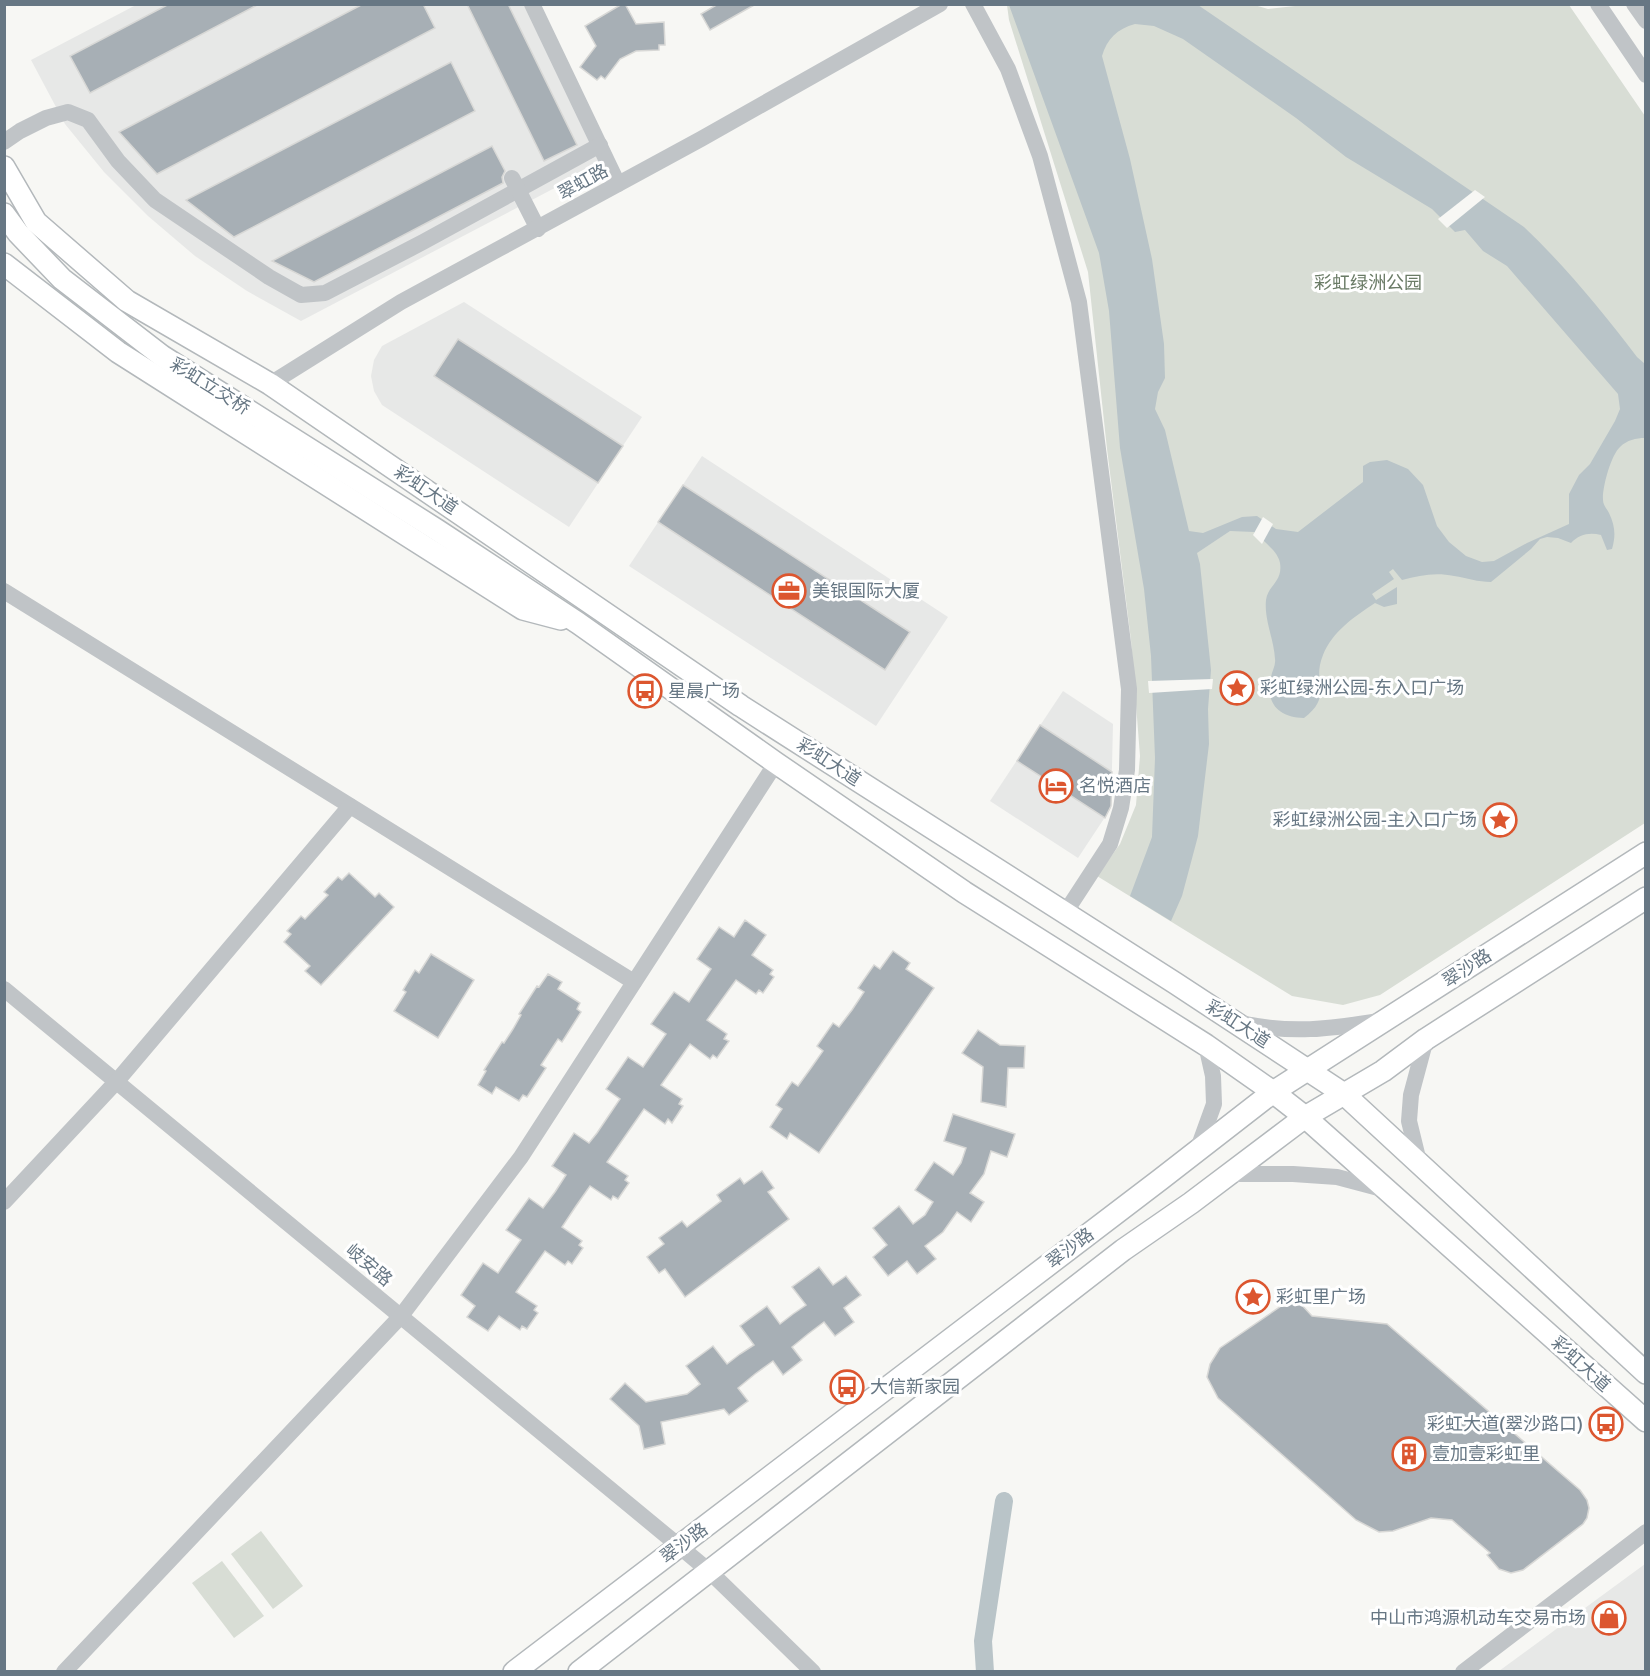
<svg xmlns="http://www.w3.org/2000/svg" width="1650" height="1676" font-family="Signika,'Noto Sans SC',sans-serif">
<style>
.built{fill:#e7e8e7}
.green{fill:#d8ddd5}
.water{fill:#b9c4c8;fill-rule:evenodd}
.pier{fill:#f7f7f4}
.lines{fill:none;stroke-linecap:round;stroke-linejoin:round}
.canal{stroke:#b9c4c8;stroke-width:18}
.building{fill:#a7afb5;stroke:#d8d8d6;stroke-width:1.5}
.major-casing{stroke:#b3b8bb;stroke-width:24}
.minor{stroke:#c0c4c7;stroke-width:16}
.major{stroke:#fff;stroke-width:21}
.labels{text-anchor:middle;stroke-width:6;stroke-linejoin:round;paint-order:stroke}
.street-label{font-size:18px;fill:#677784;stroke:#fff}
.park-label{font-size:18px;fill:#6a7b66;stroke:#fff}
.poi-label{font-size:18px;fill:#677784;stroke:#fff;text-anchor:start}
</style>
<rect width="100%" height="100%" fill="#f7f7f4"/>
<!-- built -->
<g class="built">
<polygon points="136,5 529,5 610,159 301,321 247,291 195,256 148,216 104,172 65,124 31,60"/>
<polygon points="464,302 642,417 569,527 382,405 374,391 371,376 374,360 382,346"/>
<polygon points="702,456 948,617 876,726 629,566"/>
<polygon points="1063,691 1113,724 1111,808 1078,858 990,801"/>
<polygon points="1645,1564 1645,1671 1499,1671"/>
</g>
<!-- green -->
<g class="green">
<polygon points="1251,4 1268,9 1295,6 1297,4 1569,5 1645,116 1645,823 1380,995 1343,1005 1292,996 1097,876 1120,844 1136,805 1140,756 1131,640 1107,449 1088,272 1009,20 1007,5"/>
<polygon points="261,1531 303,1586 273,1609 231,1554"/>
<polygon points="222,1561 264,1616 234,1638 192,1583"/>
</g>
<!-- water -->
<path class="water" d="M 1009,5 L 1198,5 L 1524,227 C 1566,267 1602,311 1637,357 L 1645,364 L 1645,438 C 1636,438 1627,440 1620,447 C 1611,455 1602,488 1603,500 C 1603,505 1607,509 1609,513 C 1615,526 1616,535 1612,549 L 1607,550 L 1601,535 C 1590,532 1579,534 1571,543 L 1558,538 L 1547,537 L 1540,539 L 1531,549 L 1491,582 C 1478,582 1467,578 1454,576 C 1436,572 1420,575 1402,580 L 1393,569 L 1389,572 L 1394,579 L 1372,594 L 1376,600 L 1397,587 L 1397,604 L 1384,607 L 1375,603 C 1355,616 1332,632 1323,655 C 1311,684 1334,695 1304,718 C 1278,717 1265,703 1271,677 C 1272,671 1276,665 1275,659 C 1274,639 1264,620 1266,600 C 1268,585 1283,582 1280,563 C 1278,551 1262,540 1254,532 L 1230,531 L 1197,553 L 1200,564 L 1211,670 L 1208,709 L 1209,744 L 1198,836 L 1182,896 L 1171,921 L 1130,896 L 1152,837 L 1155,758 L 1151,656 L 1144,589 L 1120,448 L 1109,311 L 1099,253 ZM 1135,24 L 1154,26 L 1183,39 L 1296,118 L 1346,157 L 1432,209 L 1455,232 L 1465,230 L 1483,251 L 1507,266 L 1618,394 L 1620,409 L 1615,421 L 1590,464 L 1579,475 L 1569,494 L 1569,524 L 1527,543 L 1494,561 L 1482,562 L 1466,556 L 1449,542 L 1437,526 L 1423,485 L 1408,469 L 1387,460 L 1370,462 L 1363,466 L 1363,482 L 1298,532 L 1276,529 L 1257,516 L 1242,517 L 1203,533 L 1189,531 L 1165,430 L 1155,409 L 1158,392 L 1165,378 L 1164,344 L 1152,259 L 1130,159 L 1102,56 C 1107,39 1117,29 1135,24 Z"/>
<!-- pier -->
<g class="pier">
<polygon points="1475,190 1485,197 1447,228 1438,219"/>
<polygon points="1263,517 1273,524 1262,544 1253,535"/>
<polygon points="1213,679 1212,689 1149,693 1148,681"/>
</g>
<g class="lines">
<!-- canal -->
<polyline class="canal" points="985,1672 983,1641 1004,1501"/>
</g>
<!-- building -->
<g class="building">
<polygon points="169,4 259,4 90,93 70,56"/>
<polygon points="363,4 423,4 435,28 157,174 119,132"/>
<polygon points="467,4 508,4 577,145 544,161"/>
<polygon points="622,4 625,4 636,24 664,22 665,45 659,45 659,50 636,51 620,59 605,79 601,76 597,80 580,67 596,46 585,26"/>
<polygon points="718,4 756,4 710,30 701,14"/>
<polygon points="451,62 475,111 234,237 186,200"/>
<polygon points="492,146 505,171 502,177 503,183 314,282 272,261"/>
<polygon points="458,339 623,446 598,483 434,376"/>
<polygon points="683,485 910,632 885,670 658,522"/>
<polygon points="1040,725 1112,772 1111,806 1105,818 1017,761"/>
<polygon points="349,873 375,897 379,893 394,907 321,985 305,971 310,966 284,942 291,934 287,931 301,916 305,919 328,895 324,892 338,877 342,880"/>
<polygon points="745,920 766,935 752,955 773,970 770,974 774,977 763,993 759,990 756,994 736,980 707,1020 727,1034 724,1039 729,1041 717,1058 713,1055 710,1059 690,1044 661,1085 682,1099 679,1104 683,1106 672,1123 668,1119 665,1124 644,1109 607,1162 628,1176 625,1180 629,1183 618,1199 613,1196 611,1200 590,1186 576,1206 562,1227 582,1241 579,1245 583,1248 572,1264 568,1261 565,1265 545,1251 516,1292 537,1306 534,1310 538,1313 527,1329 522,1326 520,1330 499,1316 488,1331 467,1317 475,1306 461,1295 483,1263 498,1273 509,1257 521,1240 506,1230 529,1198 543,1208 555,1192 566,1175 552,1166 574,1133 589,1143 597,1133 620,1099 606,1089 628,1057 643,1067 666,1034 651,1024 674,992 689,1002 711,969 697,959 719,927 734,937"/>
<polygon points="893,951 910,963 906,969 934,988 819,1153 790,1133 787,1139 770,1127 782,1109 776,1105 792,1082 798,1086 811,1068 823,1051 817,1046 833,1023 839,1027 852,1010 864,992 858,988 874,965 880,969"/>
<polygon points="431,954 474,980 438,1038 394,1011 406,992 403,990 415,970 419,973"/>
<polygon points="548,974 562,982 558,989 580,1003 577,1009 581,1012 562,1042 558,1039 541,1065 546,1068 527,1097 523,1095 519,1101 496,1087 492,1094 478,1085 486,1071 484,1070 502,1042 504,1043 513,1029 521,1015 519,1014 537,986 539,987"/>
<polygon points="978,1030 1000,1045 1025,1046 1024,1068 1008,1068 1006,1107 981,1102 983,1067 962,1053"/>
<polygon points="953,1114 1015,1134 1007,1157 991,1151 984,1174 970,1193 984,1202 971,1222 957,1212 943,1232 925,1246 936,1259 917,1274 907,1261 888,1276 873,1257 887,1245 873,1228 899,1206 913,1224 925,1215 933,1202 915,1190 934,1162 953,1175 961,1163 966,1148 944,1141"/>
<polygon points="762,1171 774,1188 768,1192 789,1219 685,1297 665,1269 659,1273 647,1257 664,1244 659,1238 682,1221 687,1227 721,1201 717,1195 740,1178 744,1184"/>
<polygon points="819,1267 833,1285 846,1276 861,1295 844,1308 854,1322 835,1336 824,1322 808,1334 792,1347 802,1360 783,1375 773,1361 755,1374 738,1388 748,1401 729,1415 724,1409 661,1422 665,1444 644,1449 639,1426 610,1399 625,1383 646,1402 687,1394 700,1384 686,1366 713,1346 727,1364 740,1354 754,1345 740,1326 767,1306 780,1324 793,1314 806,1305 792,1287"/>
<polygon points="1294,1300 1300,1303 1312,1316 1387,1324 1580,1490 1587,1500 1589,1508 1587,1518 1583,1524 1523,1570 1511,1573 1499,1569 1487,1555 1490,1553 1452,1520 1431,1518 1393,1531 1379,1532 1356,1520 1218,1398 1207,1377 1210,1364 1220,1348 1287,1302"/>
</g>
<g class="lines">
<!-- major casing -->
<g class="major-casing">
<g id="major">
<polyline points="4,167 36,222 127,301 270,384 741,706 1175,983 1344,1094 1646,1373"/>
<polyline points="4,214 18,233 62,279 162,356 437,530 578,623 776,763 964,892 1206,1045 1273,1092 1305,1117 1646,1421"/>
<polyline points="4,264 118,352 523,609 561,619"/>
<polyline points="514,1672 1161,1179 1273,1092 1646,853"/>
<polyline points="579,1672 1123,1250 1191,1203 1305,1117 1383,1071 1426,1039 1646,898"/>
</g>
</g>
<!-- minor -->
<g class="minor">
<polyline points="532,4 618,184"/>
<polyline points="973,4 1008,69 1040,156 1079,302 1129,689 1127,770 1121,808 1110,844 1065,913"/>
<polyline points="1598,4 1646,75"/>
<polyline points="1634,4 1646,21"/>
<polyline points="4,142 20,131 46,118 68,112 88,120 118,161 155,200 269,277 301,295 325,293 423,242 600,145"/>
<polyline points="512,178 538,229"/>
<polyline points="270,384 401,302 701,139 940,4"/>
<polyline points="4,591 634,982"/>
<polyline points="4,989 679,1546 709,1571 813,1672"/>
<path d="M 1241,1023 C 1291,1034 1329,1029 1379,1021"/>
<polyline points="1197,1151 1214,1104 1213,1076 1206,1045"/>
<polyline points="1419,1162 1409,1121 1411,1095 1426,1039"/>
<polyline points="1230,1174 1293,1174 1337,1177 1386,1190"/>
<polyline points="4,1202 117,1081 350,806"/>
<polyline points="64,1672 401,1316 521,1157 776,763"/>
<polyline points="1463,1672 1646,1532"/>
</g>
<!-- major -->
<use href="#major" class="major"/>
</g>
<!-- icons -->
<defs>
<g id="office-ring" transform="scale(1.725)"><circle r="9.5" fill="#fff" stroke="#dc562f" stroke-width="1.5"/><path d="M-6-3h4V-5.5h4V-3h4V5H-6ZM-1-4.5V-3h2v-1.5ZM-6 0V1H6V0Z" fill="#dc562f"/></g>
<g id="sight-ring" transform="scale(1.725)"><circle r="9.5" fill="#fff" stroke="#dc562f" stroke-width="1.5"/><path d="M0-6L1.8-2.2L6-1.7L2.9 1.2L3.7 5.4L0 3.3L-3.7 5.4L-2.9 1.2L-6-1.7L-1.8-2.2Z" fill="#dc562f"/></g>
<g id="bus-ring" transform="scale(1.725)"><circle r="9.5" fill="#fff" stroke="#dc562f" stroke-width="1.5"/><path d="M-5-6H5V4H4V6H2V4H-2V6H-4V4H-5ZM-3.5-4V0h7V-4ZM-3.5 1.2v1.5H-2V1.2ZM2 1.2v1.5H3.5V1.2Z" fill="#dc562f"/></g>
<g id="hotel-ring" transform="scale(1.725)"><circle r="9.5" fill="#fff" stroke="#dc562f" stroke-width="1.5"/><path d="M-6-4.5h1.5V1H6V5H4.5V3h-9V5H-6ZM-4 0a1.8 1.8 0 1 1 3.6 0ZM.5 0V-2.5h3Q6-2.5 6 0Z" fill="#dc562f"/></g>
<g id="building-ring" transform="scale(1.725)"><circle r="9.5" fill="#fff" stroke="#dc562f" stroke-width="1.5"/><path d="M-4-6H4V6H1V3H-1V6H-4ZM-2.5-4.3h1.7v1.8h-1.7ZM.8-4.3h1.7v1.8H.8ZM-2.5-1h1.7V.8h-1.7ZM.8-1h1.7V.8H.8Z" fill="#dc562f"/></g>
<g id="shop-ring" transform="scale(1.725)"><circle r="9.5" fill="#fff" stroke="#dc562f" stroke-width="1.5"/><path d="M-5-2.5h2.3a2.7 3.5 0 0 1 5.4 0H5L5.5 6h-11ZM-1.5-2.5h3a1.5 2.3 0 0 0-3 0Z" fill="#dc562f"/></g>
</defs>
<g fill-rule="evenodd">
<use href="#office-ring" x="789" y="591"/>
<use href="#sight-ring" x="1237" y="688"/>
<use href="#bus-ring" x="645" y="691"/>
<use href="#hotel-ring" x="1056" y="786"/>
<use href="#sight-ring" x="1500" y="820"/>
<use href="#sight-ring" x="1253" y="1297"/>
<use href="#bus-ring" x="847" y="1387"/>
<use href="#bus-ring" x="1606" y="1424"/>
<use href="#building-ring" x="1409" y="1454"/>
<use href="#shop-ring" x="1609" y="1618"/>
</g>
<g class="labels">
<!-- street labels -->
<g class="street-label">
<text transform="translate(583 182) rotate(-29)" y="6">翠虹路</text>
<text transform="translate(210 386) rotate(32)" y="6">彩虹立交桥</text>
<text transform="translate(426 490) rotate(34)" y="6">彩虹大道</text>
<text transform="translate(829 762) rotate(33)" y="6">彩虹大道</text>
<text transform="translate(1467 968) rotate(-33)" y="6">翠沙路</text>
<text transform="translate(1238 1024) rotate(33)" y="6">彩虹大道</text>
<text transform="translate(1070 1248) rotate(-37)" y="6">翠沙路</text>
<text transform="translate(369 1265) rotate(40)" y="6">岐安路</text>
<text transform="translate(1581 1364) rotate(42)" y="6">彩虹大道</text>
<text transform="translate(684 1543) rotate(-37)" y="6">翠沙路</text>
</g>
<!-- park labels -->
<g class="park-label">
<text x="1368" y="289">彩虹绿洲公园</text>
</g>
<!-- poi labels -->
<g class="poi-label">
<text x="812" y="597">美银国际大厦</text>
<text x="1260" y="694">彩虹绿洲公园-东入口广场</text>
<text x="668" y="697">星晨广场</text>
<text x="1079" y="792">名悦酒店</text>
<text x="1477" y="826" text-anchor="end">彩虹绿洲公园-主入口广场</text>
<text x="1276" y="1303">彩虹里广场</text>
<text x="870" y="1393">大信新家园</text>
<text x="1583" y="1430" text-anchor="end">彩虹大道(翠沙路口)</text>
<text x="1432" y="1460">壹加壹彩虹里</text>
<text x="1586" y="1624" text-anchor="end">中山市鸿源机动车交易市场</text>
</g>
</g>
<!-- border -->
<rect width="1650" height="1676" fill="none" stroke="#677784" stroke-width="12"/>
</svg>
